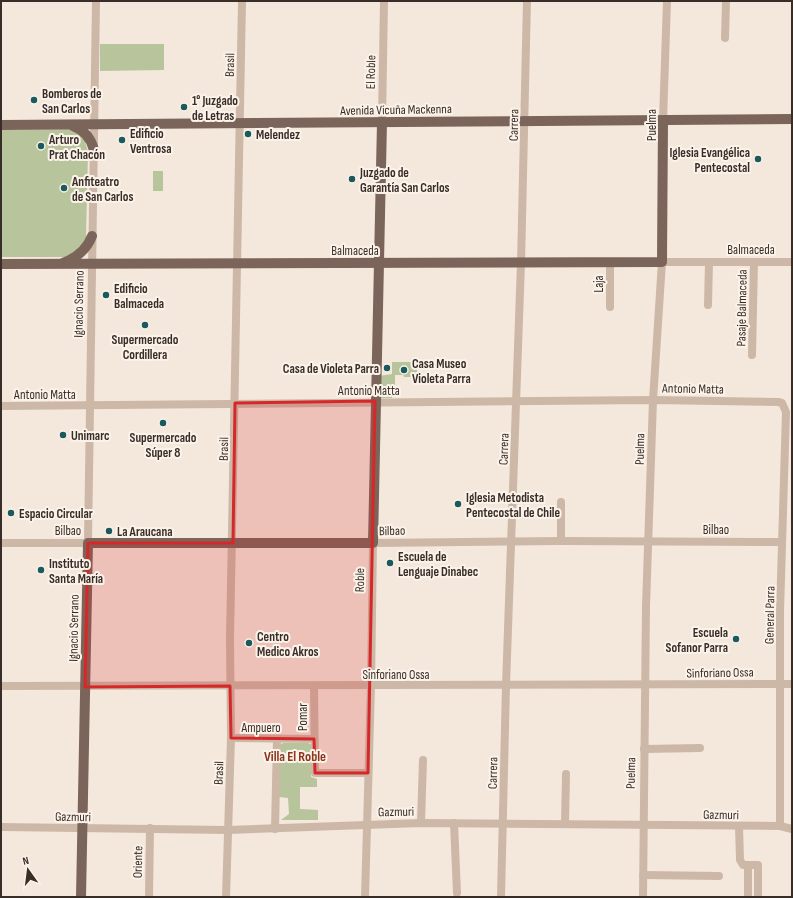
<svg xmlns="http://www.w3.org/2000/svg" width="793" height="898" font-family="'Sofia Sans Condensed',sans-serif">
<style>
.green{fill:#b7c49c}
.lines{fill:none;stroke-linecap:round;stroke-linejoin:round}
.minor{stroke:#cdb8a8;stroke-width:8}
.major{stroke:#7b6459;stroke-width:10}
.marked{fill:#d62828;fill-opacity:0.2;stroke:#d62828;stroke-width:3;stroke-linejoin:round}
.poi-dot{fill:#1b595d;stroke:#fbf3e9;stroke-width:1.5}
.labels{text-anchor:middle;stroke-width:4;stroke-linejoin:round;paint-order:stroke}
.street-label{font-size:13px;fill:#392d28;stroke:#fbf3e9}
.poi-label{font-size:13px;font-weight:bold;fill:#392d28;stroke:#fbf3e9;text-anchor:start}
.neighbourhood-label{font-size:14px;font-weight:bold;fill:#8c361d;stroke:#fbf3e9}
</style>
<rect width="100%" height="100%" fill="#f4e8dd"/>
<!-- green -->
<g class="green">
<polygon points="100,44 164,44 164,70 100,71"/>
<polygon points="73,129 84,138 88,152 86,238 80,249 65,257 1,257 1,130"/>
<rect x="153" y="171" width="10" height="20"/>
<polygon points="392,362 417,362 417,377 404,377 403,375 395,375 395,388 392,388 392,398 381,398 379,396 379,376 392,374"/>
<polygon points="283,743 308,743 312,745 311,777 317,779 317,787 300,787 300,809 318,810 318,820 281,820 289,814 288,798 279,797 280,745"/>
</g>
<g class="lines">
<!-- minor -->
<g class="minor">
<polyline points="725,38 726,1"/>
<polyline points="663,121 667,1"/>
<polyline points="382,122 384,1"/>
<polyline points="708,305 709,262"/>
<polyline points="610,307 610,262"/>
<polyline points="752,355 754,262"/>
<polyline points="1,406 653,400 778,402 782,403 786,412 780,612 780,826"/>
<polyline points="561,541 561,502"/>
<polyline points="1,543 88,543 96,1"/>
<polyline points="1,686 792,684"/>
<polyline points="314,686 315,773 368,773"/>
<polyline points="231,738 314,739"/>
<polyline points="644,749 700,748"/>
<polyline points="421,823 423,760"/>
<polyline points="454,823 457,893"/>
<polyline points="565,824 566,774"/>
<polyline points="739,826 740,860 743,865 758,865 758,897"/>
<polyline points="1,827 228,830 421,823 780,826 792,829"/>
<polyline points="275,829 277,739"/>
<polyline points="748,865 748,897"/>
<polyline points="643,875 719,876"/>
<polyline points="149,897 150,828"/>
<polyline points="226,897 231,738 230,638 242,1"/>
<polyline points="365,897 371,686 373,543 561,541 782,542"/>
<polyline points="501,897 506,685 521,263 527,1"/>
<polyline points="643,897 646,606 653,400 662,262 792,262"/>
</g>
<!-- major -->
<g class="major">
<polyline points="1,125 792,119"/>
<path d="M 73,126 C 84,130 91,138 94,150"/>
<path d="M 63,263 C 76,258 87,249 92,236"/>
<polyline points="1,264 662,262 663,121"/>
<polyline points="81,897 88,543 373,543 382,122"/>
</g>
</g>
<!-- marked area -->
<path class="marked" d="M 375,401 L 368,773 L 315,773 L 314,739 L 231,738 L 230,686 L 85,687 L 88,543 L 233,543 L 235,403 Z"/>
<!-- markers -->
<g class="poi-dot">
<circle cx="34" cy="100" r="4"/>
<circle cx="184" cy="107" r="4"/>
<circle cx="248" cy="134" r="4"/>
<circle cx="122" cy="140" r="4"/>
<circle cx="41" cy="146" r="4"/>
<circle cx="758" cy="159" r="4"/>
<circle cx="352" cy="179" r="4"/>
<circle cx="64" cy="188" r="4"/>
<circle cx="106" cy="295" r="4"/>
<circle cx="145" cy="325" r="4"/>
<circle cx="387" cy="368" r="4"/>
<circle cx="404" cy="370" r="4"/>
<circle cx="163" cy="423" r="4"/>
<circle cx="63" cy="435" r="4"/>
<circle cx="458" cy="504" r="4"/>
<circle cx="11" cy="513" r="4"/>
<circle cx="109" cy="531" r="4"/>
<circle cx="390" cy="563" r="4"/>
<circle cx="41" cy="570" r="4"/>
<circle cx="736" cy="639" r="4"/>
<circle cx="249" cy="643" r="4"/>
</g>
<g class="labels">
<!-- street labels -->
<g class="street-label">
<text transform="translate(229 65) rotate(-89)" y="5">Brasil</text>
<text transform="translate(370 72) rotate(-89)" y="5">El Roble</text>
<text transform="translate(396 109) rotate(-1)" y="5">Avenida Vicuña Mackenna</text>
<text transform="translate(513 125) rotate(-89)" y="5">Carrera</text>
<text transform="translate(651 125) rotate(-90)" y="5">Puelma</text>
<text x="751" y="254">Balmaceda</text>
<text x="355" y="255">Balmaceda</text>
<text transform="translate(598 284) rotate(-90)" y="5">Laja</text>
<text transform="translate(78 304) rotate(-89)" y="5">Ignacio Serrano</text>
<text transform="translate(741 308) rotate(-89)" y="5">Pasaje Balmaceda</text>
<text transform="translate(693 388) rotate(1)" y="5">Antonio Matta</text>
<text x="369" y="395">Antonio Matta</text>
<text x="45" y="399">Antonio Matta</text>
<text transform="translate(223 449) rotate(-89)" y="5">Brasil</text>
<text transform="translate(503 449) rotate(-88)" y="5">Carrera</text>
<text transform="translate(639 449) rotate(-89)" y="5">Puelma</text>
<text x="716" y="534">Bilbao</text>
<text x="68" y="535">Bilbao</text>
<text transform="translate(392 530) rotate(-1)" y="5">Bilbao</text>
<text transform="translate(359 580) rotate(-89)" y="5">Roble</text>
<text transform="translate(769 615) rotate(-89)" y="5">General Parra</text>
<text transform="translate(73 628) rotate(-89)" y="5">Ignacio Serrano</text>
<text transform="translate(720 672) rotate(-1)" y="5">Sinforiano Ossa</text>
<text x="396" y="679">Sinforiano Ossa</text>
<text transform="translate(302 717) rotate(-90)" y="5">Pomar</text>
<text x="261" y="732">Ampuero</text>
<text transform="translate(218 773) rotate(-88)" y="5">Brasil</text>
<text transform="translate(492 773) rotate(-89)" y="5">Carrera</text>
<text transform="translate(630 773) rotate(-89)" y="5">Puelma</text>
<text transform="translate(396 811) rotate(-1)" y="5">Gazmuri</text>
<text transform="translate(721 814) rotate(1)" y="5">Gazmuri</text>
<text transform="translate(73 816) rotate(1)" y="5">Gazmuri</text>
<text transform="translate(137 862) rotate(-89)" y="5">Oriente</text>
</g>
<!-- poi labels -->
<g class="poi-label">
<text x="42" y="98">Bomberos de<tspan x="42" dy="15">San Carlos</tspan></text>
<text x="192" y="105">1° Juzgado<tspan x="192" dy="15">de Letras</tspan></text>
<text x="130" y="138">Edificio<tspan x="130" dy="15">Ventrosa</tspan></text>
<text x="256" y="139">Melendez</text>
<text x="49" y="144">Arturo<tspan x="49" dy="15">Prat Chacón</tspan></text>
<text x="750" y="157" text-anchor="end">Iglesia Evangélica<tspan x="750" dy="15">Pentecostal</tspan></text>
<text x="360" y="177">Juzgado de<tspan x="360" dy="15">Garantía San Carlos</tspan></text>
<text x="72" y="186">Anfiteatro<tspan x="72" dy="15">de San Carlos</tspan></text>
<text x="114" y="293">Edificio<tspan x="114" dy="15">Balmaceda</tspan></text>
<text x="145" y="344" text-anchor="middle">Supermercado<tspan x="145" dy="15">Cordillera</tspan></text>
<text x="412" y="368">Casa Museo<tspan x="412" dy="15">Violeta Parra</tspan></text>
<text x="379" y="373" text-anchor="end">Casa de Violeta Parra</text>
<text x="71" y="440">Unimarc</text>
<text x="163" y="442" text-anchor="middle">Supermercado<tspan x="163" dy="15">Súper 8</tspan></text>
<text x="466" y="502">Iglesia Metodista<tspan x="466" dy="15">Pentecostal de Chile</tspan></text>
<text x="19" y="518">Espacio Circular</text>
<text x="117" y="536">La Araucana</text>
<text x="398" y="561">Escuela de<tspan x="398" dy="15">Lenguaje Dinabec</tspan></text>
<text x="49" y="568">Instituto<tspan x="49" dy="15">Santa María</tspan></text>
<text x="728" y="637" text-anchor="end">Escuela<tspan x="728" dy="15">Sofanor Parra</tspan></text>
<text x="257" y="641">Centro<tspan x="257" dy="15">Medico Akros</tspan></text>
</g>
<!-- neighbourhood labels -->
<g class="neighbourhood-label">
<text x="295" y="761">Villa El Roble</text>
</g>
</g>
<!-- border -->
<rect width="793" height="898" fill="none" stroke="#392d28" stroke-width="4"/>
<!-- north arrow -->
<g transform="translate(28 870) rotate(346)" stroke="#fbf3e9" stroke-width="3" paint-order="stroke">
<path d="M0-3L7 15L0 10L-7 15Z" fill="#392d28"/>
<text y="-6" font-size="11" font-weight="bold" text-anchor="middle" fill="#392d28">N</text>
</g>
</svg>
